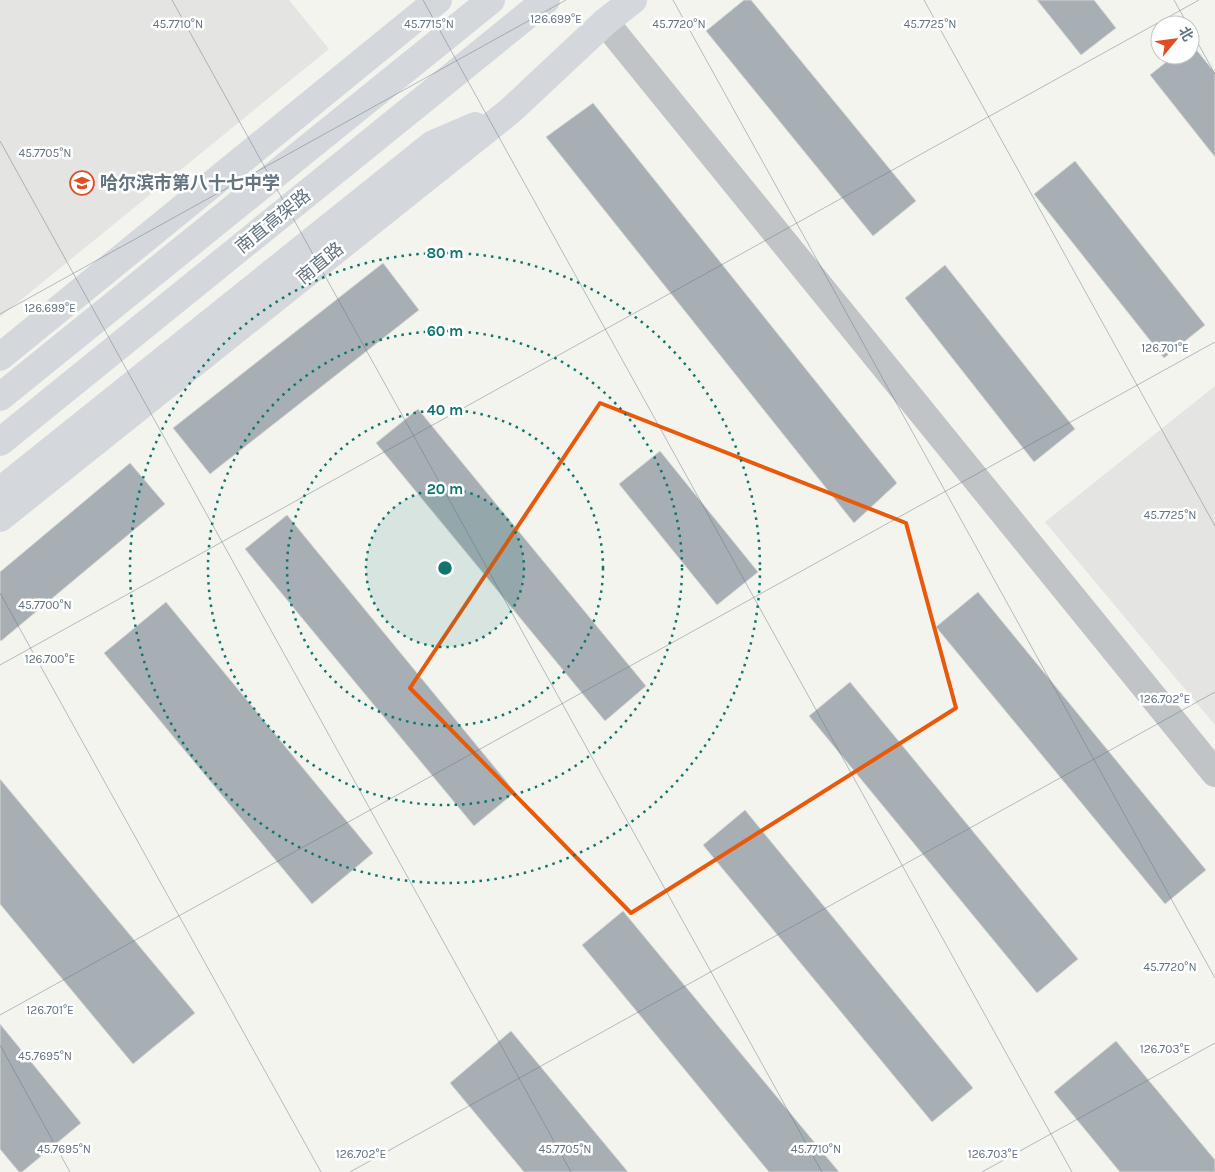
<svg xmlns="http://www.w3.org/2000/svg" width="1215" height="1172" font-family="Karla,'Noto Sans SC',sans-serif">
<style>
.built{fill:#e4e5e3}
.building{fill:#a7afb4;stroke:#d5d5d2}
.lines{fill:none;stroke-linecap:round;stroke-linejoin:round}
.minor{stroke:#c1c4c7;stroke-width:28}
.highway{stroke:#d4d8dc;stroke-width:28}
.marked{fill:none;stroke:#e8590c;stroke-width:4;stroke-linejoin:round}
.ticks{fill:none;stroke:#637380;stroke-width:1;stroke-opacity:0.45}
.ring{fill:none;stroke:#0f766e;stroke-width:2.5;stroke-dasharray:2.5 5}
.labels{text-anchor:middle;stroke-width:5;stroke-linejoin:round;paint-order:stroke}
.poi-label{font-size:18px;font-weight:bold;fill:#637380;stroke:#fff;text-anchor:start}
.street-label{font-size:18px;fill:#637380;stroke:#fff}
.ticks-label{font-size:12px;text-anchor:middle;fill:#637380;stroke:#fff;stroke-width:5;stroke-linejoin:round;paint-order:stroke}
.centre{fill:#0f766e;stroke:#fff;stroke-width:2.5}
.ring-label{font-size:15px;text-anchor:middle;font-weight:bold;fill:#0f766e;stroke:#fff;stroke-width:5;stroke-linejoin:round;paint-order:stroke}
</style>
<rect width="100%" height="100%" fill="#f4f4ef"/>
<!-- built -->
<g class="built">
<polygon points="0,0 289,0 329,49 0,317"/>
<polygon points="1215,386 1215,725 1045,522"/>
</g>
<!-- building -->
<g class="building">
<polygon points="744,0 751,0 916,201 873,236 706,31"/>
<polygon points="1037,0 1094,0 1116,28 1081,55"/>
<polygon points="1190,43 1191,43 1215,73 1215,157 1150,75 1175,55 1190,55"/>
<polygon points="593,103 897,483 854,523 546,137"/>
<polygon points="1075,161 1205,325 1164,358 1034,194"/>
<polygon points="383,263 419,310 210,474 173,428"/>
<polygon points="945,265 1075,429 1034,462 905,298"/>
<polygon points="418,409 646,686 605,721 376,443"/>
<polygon points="660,451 758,572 717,605 619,484"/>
<polygon points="130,463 165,504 1,641 0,640 0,572"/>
<polygon points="287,515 515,792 474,826 245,549"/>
<polygon points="978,592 1206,870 1165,904 936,627"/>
<polygon points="166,602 373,853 312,904 104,653"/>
<polygon points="850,682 1078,959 1037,993 809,716"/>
<polygon points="0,779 195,1013 133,1064 0,904"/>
<polygon points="745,810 973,1088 932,1122 703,845"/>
<polygon points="623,911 839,1172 769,1172 582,945"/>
<polygon points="0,1024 81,1123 22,1172 19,1172 0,1149"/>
<polygon points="511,1031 628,1172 524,1172 450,1083"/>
<polygon points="1116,1041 1215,1160 1215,1172 1120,1172 1054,1092"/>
</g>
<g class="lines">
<!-- minor -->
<polyline class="minor" points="605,22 1215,773"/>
<!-- highway -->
<g class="highway">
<polyline points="0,357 438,0"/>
<polyline points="0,397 491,0"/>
<polyline points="0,442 546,0"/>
<polyline points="0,491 433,144 475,126"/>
<polyline points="0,518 510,111 605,22 633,0"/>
</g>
</g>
<!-- marked area -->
<path class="marked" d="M 600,403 L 906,523 L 956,708 L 631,913 L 410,688 Z"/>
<!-- ticks -->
<path class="ticks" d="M 172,0 L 822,1172M 423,0 L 1072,1172M 673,0 L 1215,978M 924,0 L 1215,526M 1174,0 L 1188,25M 1190,29 L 1215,74M 0,141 L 571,1172M 0,314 L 566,0M 0,593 L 321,1172M 0,665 L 1199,0M 0,1015 L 1215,342M 0,1045 L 70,1172M 350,1172 L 1215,692M 982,1172 L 1215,1043"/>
<!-- distance rings -->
<circle cx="445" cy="568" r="79" fill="#0f766e" fill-opacity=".12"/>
<g class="ring">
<circle cx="445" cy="568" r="79"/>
<circle cx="445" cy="568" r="158"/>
<circle cx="445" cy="568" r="237"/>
<circle cx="445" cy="568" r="315"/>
</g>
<!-- icons -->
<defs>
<g id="school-ring" transform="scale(1.25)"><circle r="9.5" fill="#fff" stroke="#e14d22" stroke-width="1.5"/><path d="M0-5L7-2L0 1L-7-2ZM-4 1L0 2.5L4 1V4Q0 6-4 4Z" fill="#e14d22"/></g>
</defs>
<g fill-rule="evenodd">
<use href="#school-ring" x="82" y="183"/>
</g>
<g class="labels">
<!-- poi labels -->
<g class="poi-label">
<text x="100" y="189">哈尔滨市第八十七中学</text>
</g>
<!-- street labels -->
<g class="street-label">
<text transform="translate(273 221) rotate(-39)" y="6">南直高架路</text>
<text transform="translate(320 263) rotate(-39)" y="6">南直路</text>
</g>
</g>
<g class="ticks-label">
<text x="556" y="23">126.699°E</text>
<text x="178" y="28">45.7710°N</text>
<text x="429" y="28">45.7715°N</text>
<text x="679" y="28">45.7720°N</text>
<text x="930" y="28">45.7725°N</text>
<text x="45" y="157">45.7705°N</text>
<text x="50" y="312">126.699°E</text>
<text x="1165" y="352">126.701°E</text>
<text x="1170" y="519">45.7725°N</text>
<text x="45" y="609">45.7700°N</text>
<text x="50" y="663">126.700°E</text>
<text x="1165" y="703">126.702°E</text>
<text x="1170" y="971">45.7720°N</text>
<text x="50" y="1014">126.701°E</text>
<text x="1165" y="1053">126.703°E</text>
<text x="45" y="1060">45.7695°N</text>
<text x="64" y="1153">45.7695°N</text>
<text x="565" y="1153">45.7705°N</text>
<text x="816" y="1153">45.7710°N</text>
<text x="361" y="1158">126.702°E</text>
<text x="993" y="1158">126.703°E</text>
</g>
<circle cx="445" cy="568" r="8" class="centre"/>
<g class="ring-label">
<text x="445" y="258">80 m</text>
<text x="445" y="336">60 m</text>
<text x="445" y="415">40 m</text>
<text x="445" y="494">20 m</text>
</g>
<!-- north arrow -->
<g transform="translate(1175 40) rotate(61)"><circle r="24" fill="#ffffff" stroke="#c1c7cc"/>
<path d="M0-4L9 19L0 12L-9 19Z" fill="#e14d22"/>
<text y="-8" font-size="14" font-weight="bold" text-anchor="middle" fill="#637380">北</text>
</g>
</svg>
